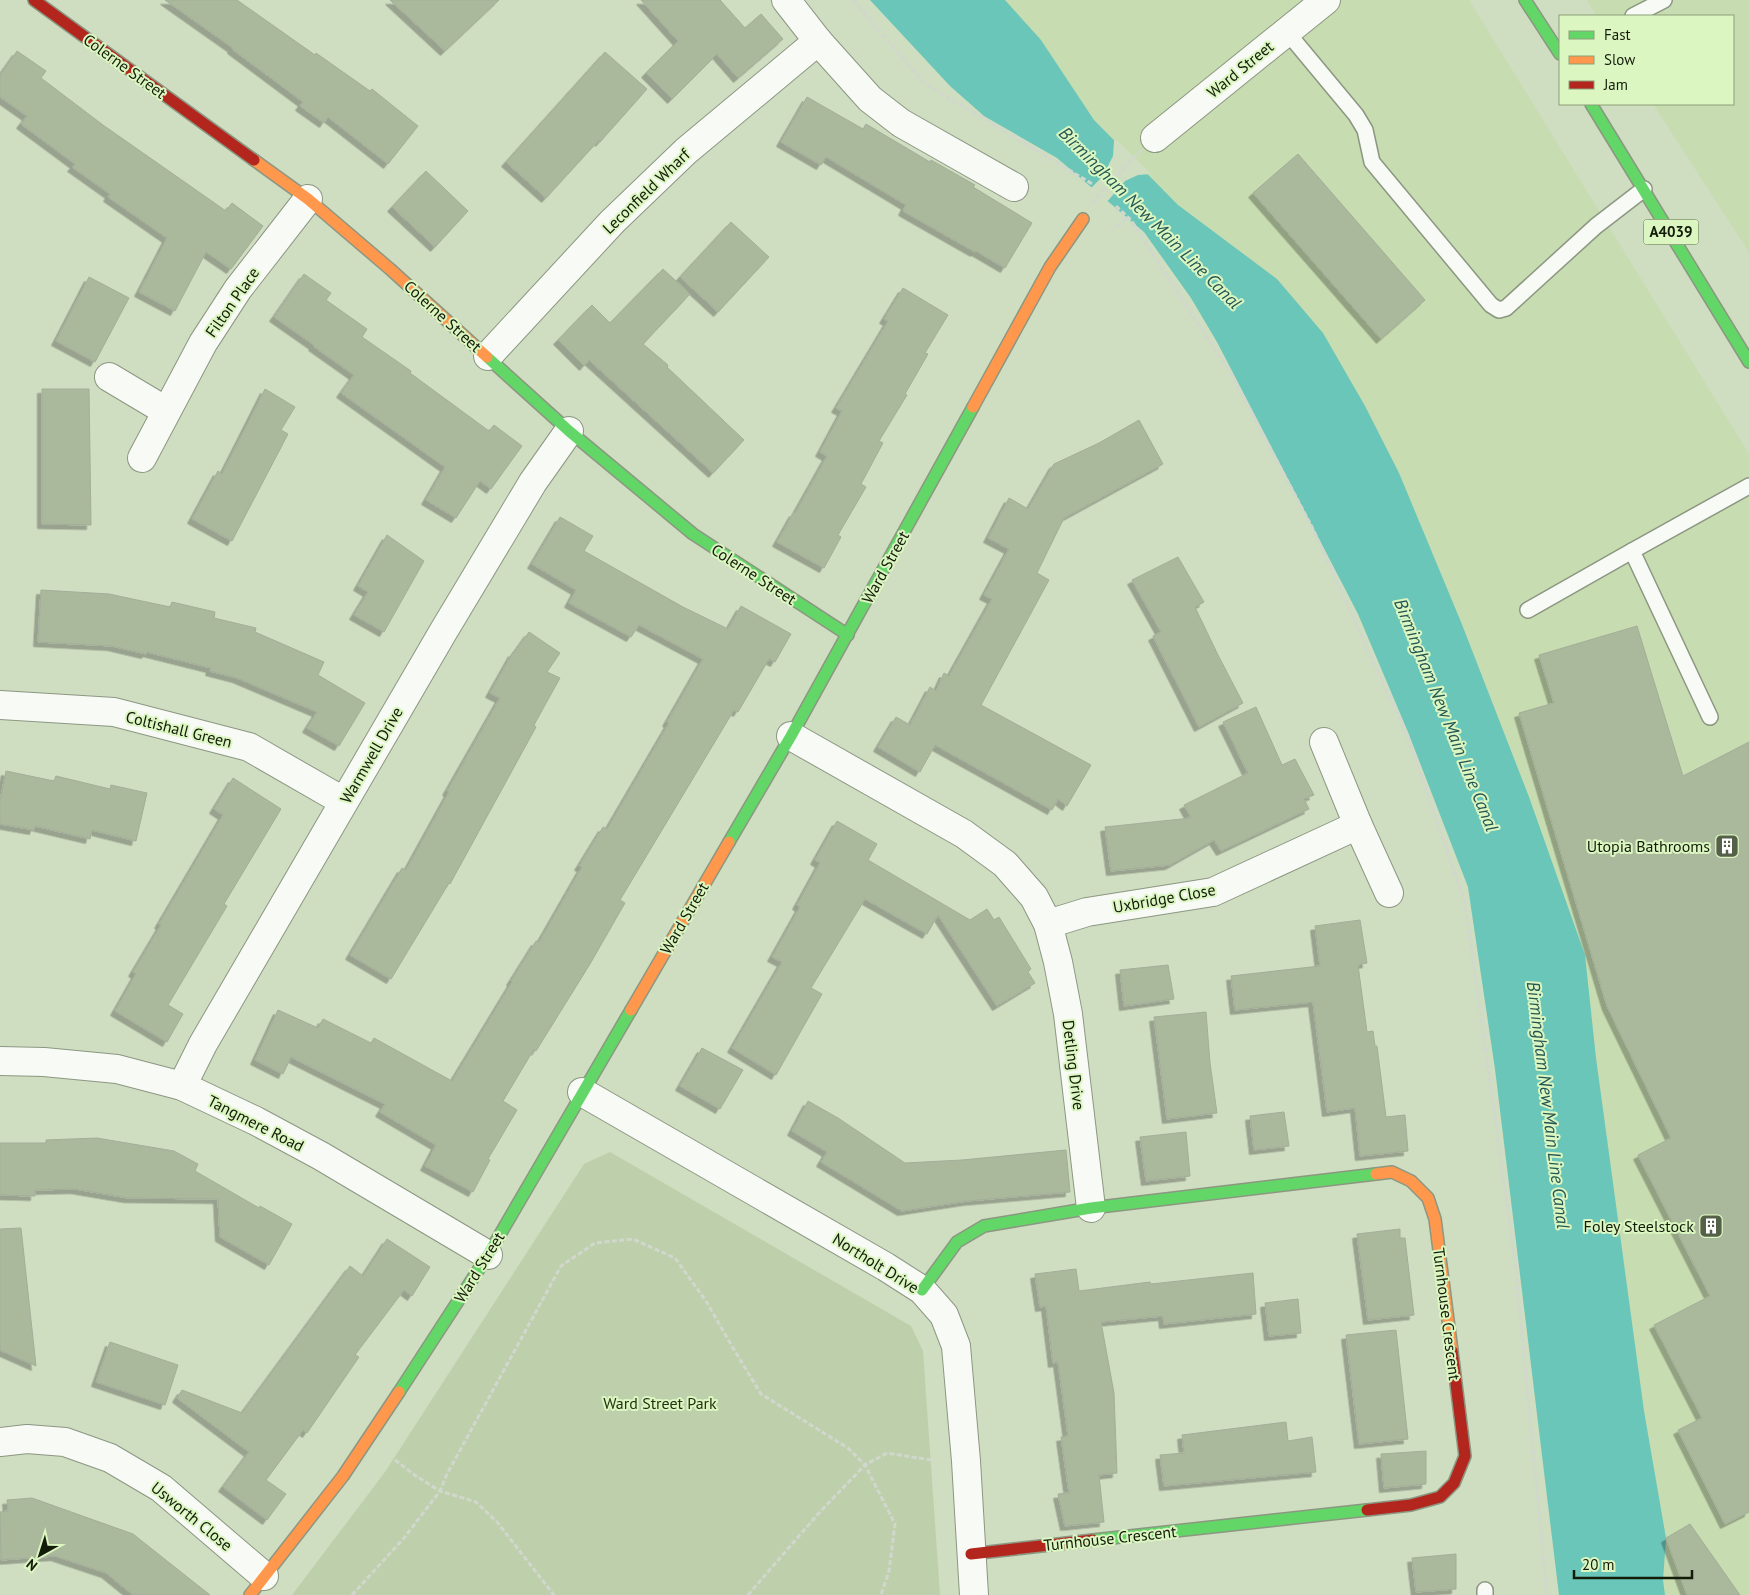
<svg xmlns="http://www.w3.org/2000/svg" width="1749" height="1595" font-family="'PT Sans',sans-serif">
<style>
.built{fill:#c7dcb0}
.green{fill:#bdd0ab}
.water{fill:#69c6b8}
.pier{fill:#cfddc1}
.building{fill:#aab89c;stroke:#a3ae98;filter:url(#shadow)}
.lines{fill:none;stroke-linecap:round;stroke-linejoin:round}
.lane-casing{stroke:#8c9782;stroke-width:18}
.street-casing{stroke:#8c9782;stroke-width:30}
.fast-casing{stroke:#8c9782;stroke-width:14}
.slow-casing{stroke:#8c9782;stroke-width:14}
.jam-casing{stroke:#8c9782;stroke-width:14}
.path{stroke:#d2d7ce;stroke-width:3;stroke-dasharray:5 2.5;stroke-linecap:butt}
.lane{stroke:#f8faf6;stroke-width:15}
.street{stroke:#f8faf6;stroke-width:28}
.fast{stroke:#63d668;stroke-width:11}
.slow{stroke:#ff974d;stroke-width:11}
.jam{stroke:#b3261e;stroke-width:11}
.path-bridge{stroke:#d2d7ce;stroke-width:3;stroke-dasharray:5 2.5;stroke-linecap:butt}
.labels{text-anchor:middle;stroke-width:4;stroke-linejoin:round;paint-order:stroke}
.shield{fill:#dcf6c2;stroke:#4f5d40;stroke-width:1}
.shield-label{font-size:15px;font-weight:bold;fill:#131c09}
.street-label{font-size:16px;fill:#131c09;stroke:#dcf6c2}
.poi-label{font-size:16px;fill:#131c09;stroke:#dcf6c2;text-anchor:end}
.park-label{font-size:16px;fill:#223111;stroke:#dcf6c2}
.water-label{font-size:18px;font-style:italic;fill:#235753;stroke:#dcf6c2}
</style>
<defs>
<filter id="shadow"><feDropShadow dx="-4.5" dy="4.5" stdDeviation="0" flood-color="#0004"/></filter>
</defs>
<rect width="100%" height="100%" fill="#cfddc1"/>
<!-- built -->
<g class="built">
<polygon points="1005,0 1469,0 1749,454 1749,1595 1647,1595 1553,993 1178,205 1094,120 1041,40"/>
<polygon points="1587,0 1749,0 1749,252 1653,104 1733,104 1733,16 1597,16"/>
</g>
<!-- green -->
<polygon class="green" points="610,1152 911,1326 923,1351 940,1595 292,1595 385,1472 584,1164"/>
<!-- water -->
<polygon class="water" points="870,0 1005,0 1041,40 1094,120 1178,205 1277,279 1323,333 1365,406 1399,473 1461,622 1529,797 1585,955 1596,1058 1644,1411 1666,1538 1663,1580 1665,1595 1559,1595 1495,1069 1468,887 1408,732 1358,614 1217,342 1191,298 1144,232 1057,158 984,116 950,86"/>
<!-- pier -->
<polygon class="pier" points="1116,139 1151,174 1138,175 1125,181 1106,203 1090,189 1103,176 1113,156 1114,141"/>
<!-- building -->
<g class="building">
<polygon points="165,0 237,0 315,55 316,53 370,91 372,89 418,126 388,164 328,117 324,123 300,106 303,102 232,49 233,48"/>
<polygon points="390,0 499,0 445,51"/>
<polygon points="641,0 720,0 745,28 761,14 783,39 738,78 717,54 672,99 646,73 678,41"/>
<polygon points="17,51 46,71 41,78 103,125 226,211 232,203 263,226 231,269 206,252 175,311 139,292 167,238 108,197 110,194 72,167 75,164 21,124 27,116 0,97 0,75"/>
<polygon points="605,52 647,89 600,142 599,140 546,198 506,162"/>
<polygon points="807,97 863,129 866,124 930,162 931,160 975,185 973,187 1032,223 1005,268 976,251 975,252 903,211 906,205 826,157 821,165 781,142"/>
<polygon points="1298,154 1425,300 1381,339 1253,193"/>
<polygon points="426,171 468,211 435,247 392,207"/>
<polygon points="731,222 769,257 718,312 680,277"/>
<polygon points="663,269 690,294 643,344 668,365 667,367 744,440 713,473 589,360 584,366 558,340 592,305 610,323"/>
<polygon points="304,274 331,293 326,300 367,329 362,337 411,371 410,373 489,431 494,425 522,446 491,489 480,481 456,518 426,500 445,467 341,393 354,375 313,346 314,345 274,317"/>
<polygon points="89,277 129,298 95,362 56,341"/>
<polygon points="903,288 948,315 925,353 928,354 905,394 907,395 879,441 883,443 861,484 866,487 838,535 841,537 824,568 777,542 794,512 795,513 827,456 820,452 842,411 836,408 888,321 884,319"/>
<polygon points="42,389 89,389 91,525 42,524"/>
<polygon points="265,389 295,407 281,430 288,434 232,541 192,519 218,471 222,474"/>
<polygon points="1139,420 1163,464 1064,518 1037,573 1049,580 981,705 1091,765 1067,806 1058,799 1052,810 935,745 920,772 878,747 896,717 910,725 930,687 936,691 944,673 949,676 992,599 984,595 1009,549 988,538 1009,498 1028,509 1054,464 1099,443"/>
<polygon points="560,517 593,536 584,551 683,607 728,629 741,606 791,634 775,662 769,659 738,712 734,710 620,900 625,903 590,964 536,1051 534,1049 503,1101 517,1110 488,1159 490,1160 473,1192 425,1166 436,1145 380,1112 385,1104 291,1057 283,1074 255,1060 278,1010 318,1028 323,1019 371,1043 374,1038 452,1081 512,982 511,981 536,941 539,942 582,867 579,866 603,827 607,829 669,723 667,722 703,659 639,625 631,637 569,603 576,590 532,564"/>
<polygon points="387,535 424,561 384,632 354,615 368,592 358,586"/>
<polygon points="1178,557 1204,602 1195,607 1218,655 1243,703 1199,727 1153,636 1161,632 1132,580"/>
<polygon points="41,590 109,594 170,607 172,602 215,612 214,618 256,628 255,632 324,662 318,675 365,703 339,746 307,728 317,712 237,678 210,671 211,668 147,652 146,654 112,646 38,642"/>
<polygon points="1637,626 1683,776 1749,742 1749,1512 1725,1524 1678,1430 1702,1418 1654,1325 1710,1296 1638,1155 1671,1138 1607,1006 1519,713 1554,703 1539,655"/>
<polygon points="529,632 560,653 547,672 560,678 534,725 536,727 450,884 449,883 391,979 350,955 402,868 406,870 449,792 447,791 500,698 490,693 513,652 514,653"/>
<polygon points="1256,707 1282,765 1295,759 1314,795 1304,799 1309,809 1221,851 1214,840 1170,865 1111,871 1105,827 1191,818 1184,805 1248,773 1223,722"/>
<polygon points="6,771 54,781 56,776 110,789 111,785 147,793 136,841 92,830 90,839 35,826 34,830 0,824 0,801"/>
<polygon points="233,778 281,809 224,904 227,906 168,1005 183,1014 167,1042 115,1011 136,974 133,972 161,925 159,924 223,815 214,809"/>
<polygon points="837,821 877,844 868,860 970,920 987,909 994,920 999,917 1031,969 1028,972 1035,983 997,1006 938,915 927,934 865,899 811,988 822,994 776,1075 732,1048 782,962 772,957 800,907 797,905 820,863 815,860"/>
<polygon points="1360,920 1367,963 1358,965 1367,1032 1373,1031 1375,1046 1377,1046 1386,1117 1405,1115 1408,1151 1360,1156 1355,1108 1327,1112 1313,1002 1235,1010 1231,976 1320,966 1315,926"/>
<polygon points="1168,965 1174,999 1124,1006 1120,970"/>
<polygon points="1206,1012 1210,1063 1217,1113 1167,1119 1154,1017"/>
<polygon points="702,1048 743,1070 720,1109 680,1086"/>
<polygon points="808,1101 838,1118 905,1163 962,1160 1066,1150 1070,1192 967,1201 902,1211 821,1162 827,1152 792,1131"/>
<polygon points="1284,1112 1289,1146 1254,1150 1250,1116"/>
<polygon points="1186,1132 1190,1176 1146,1181 1140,1137"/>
<polygon points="97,1138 174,1151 198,1164 195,1171 259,1208 260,1206 292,1224 269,1265 220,1237 218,1199 128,1198 75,1189 35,1190 35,1196 0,1195 0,1143 46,1143 46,1140"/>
<polygon points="21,1228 36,1366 0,1350 0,1229"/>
<polygon points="1400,1229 1400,1238 1405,1238 1414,1315 1368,1320 1357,1234"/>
<polygon points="387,1239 430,1267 412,1296 404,1290 355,1355 359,1357 307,1433 303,1430 266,1480 286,1494 267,1520 223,1487 249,1452 177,1398 182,1390 242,1413 350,1266 363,1276"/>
<polygon points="1076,1269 1079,1291 1150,1282 1151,1284 1253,1273 1256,1314 1164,1324 1163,1316 1101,1322 1114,1393 1117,1473 1099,1475 1104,1522 1065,1526 1058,1494 1069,1493 1061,1437 1068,1436 1058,1362 1053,1363 1046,1306 1040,1307 1035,1274"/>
<polygon points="1298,1299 1301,1333 1269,1336 1265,1303"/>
<polygon points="1396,1330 1408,1439 1359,1444 1346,1335"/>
<polygon points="110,1342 178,1365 165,1405 96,1382"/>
<polygon points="1286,1422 1288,1441 1312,1437 1316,1472 1164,1486 1160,1455 1184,1453 1182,1435"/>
<polygon points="1426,1451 1426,1484 1384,1488 1381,1454"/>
<polygon points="32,1498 133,1534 210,1595 133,1595 106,1573 55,1556 1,1560 0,1512 8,1511 7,1500"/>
<polygon points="1690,1524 1740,1595 1687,1595 1666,1538"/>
<polygon points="1456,1554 1456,1589 1416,1592 1412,1558"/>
</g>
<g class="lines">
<!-- lane casing -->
<g class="lane-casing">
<g id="lane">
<polyline points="1633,16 1664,0"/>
<polyline points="1287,32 1356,115 1365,130 1372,162 1491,305 1499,310 1506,308 1596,226 1644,189"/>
<polyline points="1528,610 1632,551"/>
<polyline points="1710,717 1632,551 1749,486"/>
<polyline points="1485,1590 1485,1595"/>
</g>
</g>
<!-- street casing -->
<g class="street-casing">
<g id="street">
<polyline points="786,0 818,41 870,99 901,123 1014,187"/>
<polyline points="1155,138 1326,0"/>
<polyline points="488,356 612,222 686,151 818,41"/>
<polyline points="109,377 166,411"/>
<polyline points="142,458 203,343 238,289 308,199"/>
<polyline points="0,705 114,712 249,747 343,801"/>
<polyline points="791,736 964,834 1005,864 1034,897 1048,924 1058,962 1068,1014 1091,1208"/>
<polyline points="1324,742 1358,825 1389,893"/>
<polyline points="1048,924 1087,912 1213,892 1358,825"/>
<polyline points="0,1061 44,1062 117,1069 182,1086 256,1121 321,1156 488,1255"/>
<polyline points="182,1086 203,1044 443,632 533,482 569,431"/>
<polyline points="582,1092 886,1267 922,1290 944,1315 956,1346 966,1461 974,1595"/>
<polyline points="0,1442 27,1439 65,1442 110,1458 161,1488 264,1576"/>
</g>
</g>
<!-- fast casing -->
<g class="fast-casing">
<g id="fast">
<polyline points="1525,0 1560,54"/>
<polyline points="1591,104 1749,362"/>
<polyline points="487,357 569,431 693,534 848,635"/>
<polyline points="729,842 791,736 973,407"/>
<polyline points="922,1290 957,1242 984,1226 1091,1208 1376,1174"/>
<polyline points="399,1392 488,1255 631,1010"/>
<polyline points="1093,1540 1367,1510"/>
</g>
</g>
<!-- slow casing -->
<g class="slow-casing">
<g id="slow">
<polyline points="254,160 308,199 390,269 487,357"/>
<polyline points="973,407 1050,267 1083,219"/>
<polyline points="631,1010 729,842"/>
<polyline points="1376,1174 1392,1172 1411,1181 1428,1198 1435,1219 1452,1351"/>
<polyline points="250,1595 343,1476 399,1392"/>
</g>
</g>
<!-- jam casing -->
<g class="jam-casing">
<g id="jam">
<polyline points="34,0 254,160"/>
<polyline points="1367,1510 1411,1505 1440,1497 1454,1483 1465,1456 1452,1351"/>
<polyline points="971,1554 1093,1540"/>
</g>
</g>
<!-- path -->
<g class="path">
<polyline points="853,0 924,83 1094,185"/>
<polyline points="1116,206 1131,220 1231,374 1313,529 1408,738 1465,902 1515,1262 1547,1595"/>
<polyline points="1117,226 1127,217"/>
<polyline points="395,1460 416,1476 440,1491 476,1502 497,1522 554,1595"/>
<polyline points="352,1595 404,1538 440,1491 447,1474 561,1266 595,1243 633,1239 675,1258 706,1301 733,1348 761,1394 848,1448 865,1465 895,1524 889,1571 881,1595"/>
<polyline points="748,1595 818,1514 865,1465 887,1453 931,1460"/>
</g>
<!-- lane -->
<use href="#lane" class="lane"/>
<!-- street -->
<use href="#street" class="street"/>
<!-- fast -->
<use href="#fast" class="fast"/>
<!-- slow -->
<use href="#slow" class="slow"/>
<!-- jam -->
<use href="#jam" class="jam"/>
<!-- path-bridge -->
<polyline class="path-bridge" points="1092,203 1142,149"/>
</g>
<!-- icons -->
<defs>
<g id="building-square" transform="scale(1.25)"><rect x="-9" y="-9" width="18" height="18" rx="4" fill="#556049" stroke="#dcf6c2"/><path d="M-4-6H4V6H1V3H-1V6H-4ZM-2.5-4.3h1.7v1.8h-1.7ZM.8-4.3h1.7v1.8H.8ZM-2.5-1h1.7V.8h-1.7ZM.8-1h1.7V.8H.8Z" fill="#fff"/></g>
</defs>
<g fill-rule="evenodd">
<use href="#building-square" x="1727" y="846"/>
<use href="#building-square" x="1711" y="1226"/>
</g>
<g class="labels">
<!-- shield labels -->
<rect class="shield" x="1643.5" y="219.5" width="55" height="25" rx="4"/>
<g class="shield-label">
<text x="1671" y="237">A4039</text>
</g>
<!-- street labels -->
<g class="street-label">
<text transform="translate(125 66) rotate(36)" y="6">Colerne Street</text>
<text transform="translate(1240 69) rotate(-39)" y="6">Ward Street</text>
<text transform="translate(646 191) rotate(-44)" y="6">Leconfield Wharf</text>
<text transform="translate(232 302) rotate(-55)" y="6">Filton Place</text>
<text transform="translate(443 316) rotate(42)" y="6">Colerne Street</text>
<text transform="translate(885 567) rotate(-61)" y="6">Ward Street</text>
<text transform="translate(754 574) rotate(33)" y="6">Colerne Street</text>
<text transform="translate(179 729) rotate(14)" y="6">Coltishall Green</text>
<text transform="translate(371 755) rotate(-60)" y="6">Warmwell Drive</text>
<text transform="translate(1164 898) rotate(-10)" y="6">Uxbridge Close</text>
<text transform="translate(684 918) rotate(-60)" y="6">Ward Street</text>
<text transform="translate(1074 1065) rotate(83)" y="6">Detling Drive</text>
<text transform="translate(256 1123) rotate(27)" y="6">Tangmere Road</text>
<text transform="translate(876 1263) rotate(32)" y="6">Northolt Drive</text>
<text transform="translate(479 1267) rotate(-58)" y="6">Ward Street</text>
<text transform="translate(1447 1314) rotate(83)" y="6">Turnhouse Crescent</text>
<text transform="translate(192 1516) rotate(39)" y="6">Usworth Close</text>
<text transform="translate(1110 1538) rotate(-6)" y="6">Turnhouse Crescent</text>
</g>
<!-- poi labels -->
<g class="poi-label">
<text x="1710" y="852">Utopia Bathrooms</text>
<text x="1694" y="1232">Foley Steelstock</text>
</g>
<!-- park labels -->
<g class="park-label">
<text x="660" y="1409">Ward Street Park</text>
</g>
<!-- water labels -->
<g class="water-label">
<text transform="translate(1150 218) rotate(45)" y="6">Birmingham New Main Line Canal</text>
<text transform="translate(1446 715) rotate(68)" y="6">Birmingham New Main Line Canal</text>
<text transform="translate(1548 1105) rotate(83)" y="6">Birmingham New Main Line Canal</text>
</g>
</g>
<!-- legend -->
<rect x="1559" y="15" width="175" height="90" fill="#dcf6c2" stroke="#8c9f78"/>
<rect x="1569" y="31" width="25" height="8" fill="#63d668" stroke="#8c9f78"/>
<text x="1604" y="40" font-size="15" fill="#131c09">Fast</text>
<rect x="1569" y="56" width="25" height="8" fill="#ff974d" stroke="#8c9f78"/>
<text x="1604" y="65" font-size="15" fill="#131c09">Slow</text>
<rect x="1569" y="81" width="25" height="8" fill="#b3261e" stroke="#8c9f78"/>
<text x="1604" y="90" font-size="15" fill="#131c09">Jam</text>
<!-- north arrow -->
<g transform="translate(40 1555) rotate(219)" stroke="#dcf6c2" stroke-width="4" paint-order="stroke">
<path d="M0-4L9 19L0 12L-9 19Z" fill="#131c09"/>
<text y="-8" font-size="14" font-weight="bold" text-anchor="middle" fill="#131c09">N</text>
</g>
<!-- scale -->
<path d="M1574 1570v8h118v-8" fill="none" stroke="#131c09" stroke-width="2.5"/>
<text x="1582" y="1570" font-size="15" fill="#131c09" stroke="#dcf6c2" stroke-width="4" paint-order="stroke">20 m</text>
</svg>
